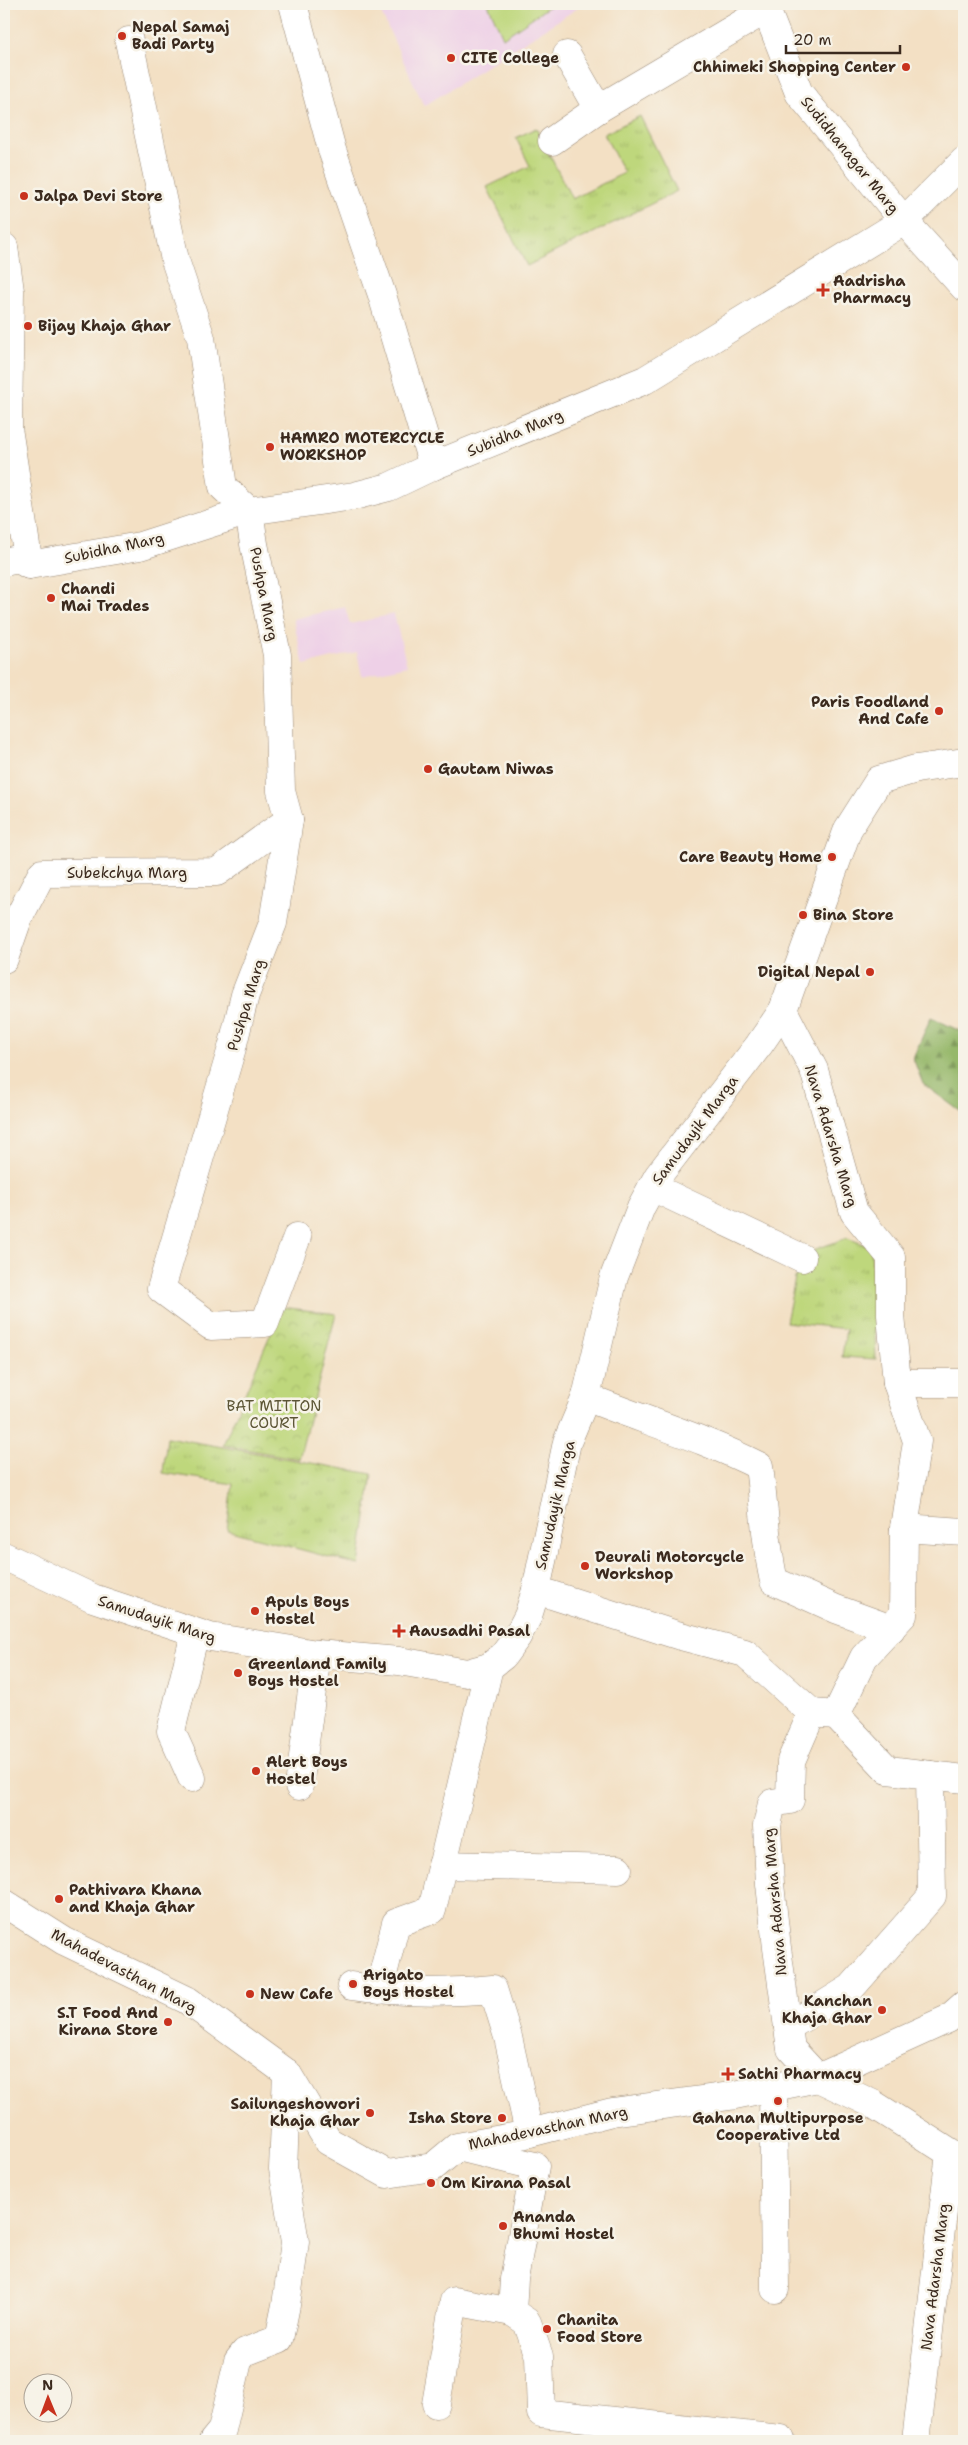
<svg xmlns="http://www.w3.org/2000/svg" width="968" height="2445" font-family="'Shantell Sans',sans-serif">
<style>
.built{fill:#eed0e7}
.grass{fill:url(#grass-tufts);stroke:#7c804c}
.forest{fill:url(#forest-firs);stroke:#687144}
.park{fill:url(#park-crowns);stroke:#7c804c}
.garden{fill:#bed77b;stroke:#7c804c}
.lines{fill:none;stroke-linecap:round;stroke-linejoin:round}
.minor-casing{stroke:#978571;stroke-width:29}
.minor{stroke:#fff;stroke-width:28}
.poi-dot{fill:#c8321e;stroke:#f7f3e8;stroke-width:2}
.labels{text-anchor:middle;stroke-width:5;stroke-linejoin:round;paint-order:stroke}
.poi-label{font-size:15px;font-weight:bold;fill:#3b2a1e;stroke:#f7f3e8;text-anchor:start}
.street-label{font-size:15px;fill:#3b2a1e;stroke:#f7f3e8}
.park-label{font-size:15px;fill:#5c5535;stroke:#f7f3e8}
</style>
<defs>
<pattern id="grass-tufts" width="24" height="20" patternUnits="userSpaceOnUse" patternTransform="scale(1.25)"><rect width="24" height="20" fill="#bed77b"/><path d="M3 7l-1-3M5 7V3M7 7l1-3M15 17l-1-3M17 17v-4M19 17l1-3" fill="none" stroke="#a4b96a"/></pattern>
<pattern id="forest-firs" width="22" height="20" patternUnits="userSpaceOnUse" patternTransform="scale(1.25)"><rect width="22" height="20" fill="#96b86b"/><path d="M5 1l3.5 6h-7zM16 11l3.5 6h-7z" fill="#7c9657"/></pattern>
<pattern id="park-crowns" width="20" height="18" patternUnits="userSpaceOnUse" patternTransform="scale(1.25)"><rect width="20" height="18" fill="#bed77b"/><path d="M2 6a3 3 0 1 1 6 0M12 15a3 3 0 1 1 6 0" fill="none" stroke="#a4b96a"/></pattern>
</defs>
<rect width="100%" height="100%" fill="#f7f3e8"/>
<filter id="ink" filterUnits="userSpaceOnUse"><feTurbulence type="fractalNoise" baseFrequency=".02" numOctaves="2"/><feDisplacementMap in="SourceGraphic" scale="10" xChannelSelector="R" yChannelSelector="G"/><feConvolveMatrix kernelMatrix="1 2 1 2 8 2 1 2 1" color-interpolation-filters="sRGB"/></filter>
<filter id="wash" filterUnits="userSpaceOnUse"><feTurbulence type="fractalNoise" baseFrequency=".0096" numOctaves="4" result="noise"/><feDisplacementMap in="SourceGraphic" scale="20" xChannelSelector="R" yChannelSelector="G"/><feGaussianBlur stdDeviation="1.12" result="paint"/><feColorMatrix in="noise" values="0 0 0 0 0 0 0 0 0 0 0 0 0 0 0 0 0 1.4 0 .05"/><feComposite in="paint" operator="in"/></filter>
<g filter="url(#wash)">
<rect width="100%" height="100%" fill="#f3e0c4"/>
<!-- built -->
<g class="built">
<polygon points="377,4 584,4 424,106"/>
<polygon points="345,607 350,624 394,614 407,666 362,676 357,652 304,665 293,619"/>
</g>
<!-- grass -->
<g class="grass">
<polygon points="640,116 677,191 527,266 487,187 530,166 516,138 536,128 572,199 624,173 604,134"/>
<polygon points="847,1238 871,1247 876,1359 842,1357 846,1329 786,1322 795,1278 816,1249"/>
<polygon points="167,1437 372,1474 359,1565 227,1530 233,1484 163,1473"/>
</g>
<!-- forest -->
<polygon class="forest" points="931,1017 964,1033 964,1114 923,1084 913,1058"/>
<!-- park -->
<polygon class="park" points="282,1307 336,1314 299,1459 223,1445"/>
<!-- garden -->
<polygon class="garden" points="488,4 550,4 551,5 503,38"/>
</g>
<g filter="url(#ink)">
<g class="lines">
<!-- minor casing -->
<g class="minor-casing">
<g id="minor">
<polyline points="293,4 332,150 382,295 433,466"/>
<polyline points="764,4 799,93 904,221 964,287"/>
<polyline points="129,41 175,260 201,338 223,487 249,511"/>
<polyline points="567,55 598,109 767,9"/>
<polyline points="552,141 598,109"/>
<polyline points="4,247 10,291 8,428 29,565"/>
<polyline points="249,511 254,544 277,655 281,791 289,820 273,923 245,995 232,1048 161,1289 211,1326 265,1323 297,1237"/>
<polyline points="4,562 18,559 29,565 140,546 249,511 354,496 389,487 433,466 645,380 904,221 964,161"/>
<polyline points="4,959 18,919 42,873 217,872 289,820"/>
<polyline points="783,1010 814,1070 854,1212 891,1257 891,1315 897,1383 917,1441 904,1528 903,1615 864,1657 836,1715 812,1713 791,1761 790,1800 772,1803 767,1826 770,1884 777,1948 791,2049 818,2078 873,2104 950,2153 916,2441"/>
<polyline points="652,1187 802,1258"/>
<polyline points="897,1383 964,1383"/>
<path d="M 586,1397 C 643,1420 704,1438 759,1466 C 764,1504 765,1543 774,1581 L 836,1609 L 891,1629"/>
<polyline points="904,1528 964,1532"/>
<polyline points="4,1556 93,1598 210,1637 317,1654 399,1661 467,1673 489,1667 503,1656 517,1637 528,1616 536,1590 567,1442 586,1397 614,1277 641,1207 658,1176 759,1045 783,1010 848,829 879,780 916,769 964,762"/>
<polyline points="536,1590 677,1635 745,1653 812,1713"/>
<polyline points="836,1715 888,1770 964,1779"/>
<polyline points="192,1778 171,1731 195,1633"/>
<polyline points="299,1786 317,1654"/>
<polyline points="442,1865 618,1869"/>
<polyline points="4,1903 64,1941 187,2000 287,2073 328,2141 387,2174 433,2167 457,2147 518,2136 612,2112 730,2096 818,2078 948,2019 964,2005"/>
<path d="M 351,1986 C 398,1993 445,1993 493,1989 L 508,2037 L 529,2133"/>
<polyline points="379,1990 396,1923 432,1910 489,1667"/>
<polyline points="788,2027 851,1988 932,1896 930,1775"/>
<polyline points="773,2088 775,2289"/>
<polyline points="466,2149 535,2166 514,2279 512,2312 527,2322 539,2356 541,2413 781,2439 781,2441"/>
<polyline points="436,2404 454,2301 512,2312"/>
<polyline points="213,2441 222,2430 238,2361 245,2352 279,2339 286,2305 295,2242 283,2169 287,2073"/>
</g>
</g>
<!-- minor -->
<use href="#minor" class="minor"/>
</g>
</g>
<!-- markers -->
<g class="poi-dot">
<circle cx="122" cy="36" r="5"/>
<circle cx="451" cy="58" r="5"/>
<circle cx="906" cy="67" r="5"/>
<circle cx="24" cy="196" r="5"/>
<path d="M820.5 282.5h5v5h5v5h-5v5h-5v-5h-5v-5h5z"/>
<circle cx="28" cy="326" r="5"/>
<circle cx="270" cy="447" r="5"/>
<circle cx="51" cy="598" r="5"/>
<circle cx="939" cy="711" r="5"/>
<circle cx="428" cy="769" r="5"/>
<circle cx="832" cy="857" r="5"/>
<circle cx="803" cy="915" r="5"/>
<circle cx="870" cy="972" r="5"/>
<circle cx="585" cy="1566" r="5"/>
<circle cx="255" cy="1611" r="5"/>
<path d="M396.5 1623.5h5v5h5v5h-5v5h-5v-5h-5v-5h5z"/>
<circle cx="238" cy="1673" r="5"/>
<circle cx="256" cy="1771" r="5"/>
<circle cx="59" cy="1899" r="5"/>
<circle cx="353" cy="1984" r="5"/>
<circle cx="250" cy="1994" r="5"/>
<circle cx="882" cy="2010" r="5"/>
<circle cx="168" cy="2022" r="5"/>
<path d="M725.5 2066.5h5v5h5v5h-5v5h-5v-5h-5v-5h5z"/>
<circle cx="778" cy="2101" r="5"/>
<circle cx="370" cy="2113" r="5"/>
<circle cx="502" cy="2118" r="5"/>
<circle cx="431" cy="2183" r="5"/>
<circle cx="503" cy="2226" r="5"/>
<circle cx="547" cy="2329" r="5"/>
</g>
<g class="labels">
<!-- poi labels -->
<g class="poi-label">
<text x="132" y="32">Nepal Samaj<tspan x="132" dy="17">Badi Party</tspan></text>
<text x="461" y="63">CITE College</text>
<text x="896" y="72" text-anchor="end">Chhimeki Shopping Center</text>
<text x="34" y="201">Jalpa Devi Store</text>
<text x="833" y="286">Aadrisha<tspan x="833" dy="17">Pharmacy</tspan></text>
<text x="38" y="331">Bijay Khaja Ghar</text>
<text x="280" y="443">HAMRO MOTERCYCLE<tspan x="280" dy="17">WORKSHOP</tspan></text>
<text x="61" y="594">Chandi<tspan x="61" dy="17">Mai Trades</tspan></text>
<text x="929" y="707" text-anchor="end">Paris Foodland<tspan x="929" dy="17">And Cafe</tspan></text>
<text x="438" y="774">Gautam Niwas</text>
<text x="822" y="862" text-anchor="end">Care Beauty Home</text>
<text x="813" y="920">Bina Store</text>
<text x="860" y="977" text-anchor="end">Digital Nepal</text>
<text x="595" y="1562">Deurali Motorcycle<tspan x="595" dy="17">Workshop</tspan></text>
<text x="265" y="1607">Apuls Boys<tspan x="265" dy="17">Hostel</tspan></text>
<text x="409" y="1636">Aausadhi Pasal</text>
<text x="248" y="1669">Greenland Family<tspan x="248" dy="17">Boys Hostel</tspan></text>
<text x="266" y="1767">Alert Boys<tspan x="266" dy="17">Hostel</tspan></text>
<text x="69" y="1895">Pathivara Khana<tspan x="69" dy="17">and Khaja Ghar</tspan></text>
<text x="363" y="1980">Arigato<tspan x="363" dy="17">Boys Hostel</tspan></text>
<text x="260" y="1999">New Cafe</text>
<text x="872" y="2006" text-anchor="end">Kanchan<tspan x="872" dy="17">Khaja Ghar</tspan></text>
<text x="158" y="2018" text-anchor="end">S.T Food And<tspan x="158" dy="17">Kirana Store</tspan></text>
<text x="738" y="2079">Sathi Pharmacy</text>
<text x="360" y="2109" text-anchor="end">Sailungeshowori<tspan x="360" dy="17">Khaja Ghar</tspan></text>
<text x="492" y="2123" text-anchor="end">Isha Store</text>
<text x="778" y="2123" text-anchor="middle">Gahana Multipurpose<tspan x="778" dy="17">Cooperative Ltd</tspan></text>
<text x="441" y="2188">Om Kirana Pasal</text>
<text x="513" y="2222">Ananda<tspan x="513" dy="17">Bhumi Hostel</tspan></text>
<text x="557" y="2325">Chanita<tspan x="557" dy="17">Food Store</tspan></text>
</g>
<!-- street labels -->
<g class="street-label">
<text transform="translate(850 155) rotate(51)" y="5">Sudidhanagar Marg</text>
<text transform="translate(515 433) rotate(-22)" y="5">Subidha Marg</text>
<text transform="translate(114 548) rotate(-12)" y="5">Subidha Marg</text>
<text transform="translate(264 594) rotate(79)" y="5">Pushpa Marg</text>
<text x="127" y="878">Subekchya Marg</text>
<text transform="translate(246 1005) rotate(-73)" y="5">Pushpa Marg</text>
<text transform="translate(695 1130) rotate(-53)" y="5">Samudayik Marga</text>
<text transform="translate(831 1136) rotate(73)" y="5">Nava Adarsha Marg</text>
<text transform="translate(555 1505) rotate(-77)" y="5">Samudayik Marga</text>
<text transform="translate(157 1619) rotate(18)" y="5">Samudayik Marg</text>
<text transform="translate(775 1902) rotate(-95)" y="5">Nava Adarsha Marg</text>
<text transform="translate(124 1971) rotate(28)" y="5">Mahadevasthan Marg</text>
<text transform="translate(548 2128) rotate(-12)" y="5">Mahadevasthan Marg</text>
<text transform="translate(935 2277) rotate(-83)" y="5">Nava Adarsha Marg</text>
</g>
<!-- park labels -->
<g class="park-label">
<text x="274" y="1411">BAT MITTON<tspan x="274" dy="17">COURT</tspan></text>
</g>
</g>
<!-- margin -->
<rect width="968" height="2445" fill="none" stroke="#f7f3e8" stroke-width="20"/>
<!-- north arrow -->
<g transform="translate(48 2398) rotate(359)"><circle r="24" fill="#f7f3e8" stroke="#aca397"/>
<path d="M0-4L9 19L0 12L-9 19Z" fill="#c8321e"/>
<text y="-8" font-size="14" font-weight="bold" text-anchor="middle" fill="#3b2a1e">N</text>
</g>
<!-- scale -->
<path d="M786 45v8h114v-8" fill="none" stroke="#3b2a1e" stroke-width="2.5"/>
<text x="793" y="45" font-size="15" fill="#3b2a1e" stroke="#f7f3e8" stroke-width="4" paint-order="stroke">20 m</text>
</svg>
